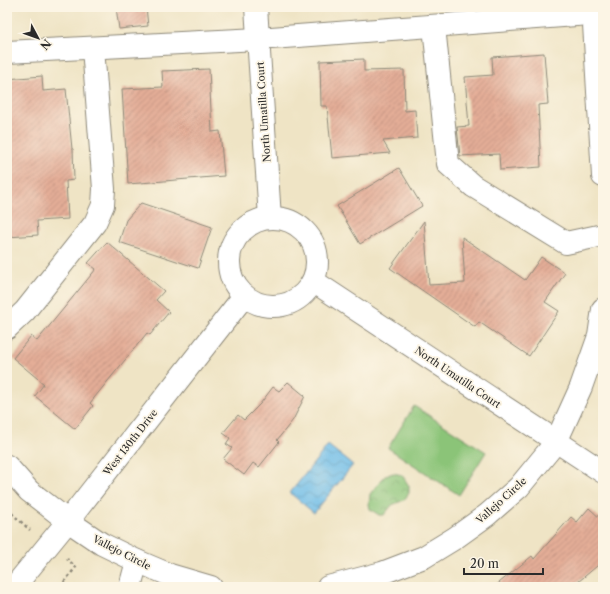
<svg xmlns="http://www.w3.org/2000/svg" width="610" height="594" font-family="'Libre Caslon Text',serif">
<style>
.park{fill:url(#park-crowns);stroke:#5b7852}
.pitch{fill:#8bc478;stroke:#5b7852}
.water{fill:url(#water-waves);stroke:#4c748a}
.building{fill:url(#building-hatch)}
.lines{fill:none;stroke-linecap:round;stroke-linejoin:round}
.minor-casing{stroke:#8d8878;stroke-width:24}
.path{stroke:#8d8878;stroke-width:2.5;stroke-dasharray:3 3;stroke-linecap:butt}
.minor{stroke:#fff;stroke-width:22}
.labels{text-anchor:middle;stroke-width:3.5;stroke-linejoin:round;paint-order:stroke}
.street-label{font-size:10px;fill:#2b2b2b;stroke:#fcf5e5}
</style>
<defs>
<pattern id="park-crowns" width="20" height="18" patternUnits="userSpaceOnUse"><rect width="20" height="18" fill="#8bc478"/><path d="M2 6a3 3 0 1 1 6 0M12 15a3 3 0 1 1 6 0" fill="none" stroke="#729f63"/></pattern>
<pattern id="water-waves" width="16" height="10" patternUnits="userSpaceOnUse"><rect width="16" height="10" fill="#6ebde9"/><path d="M0 5q4-4 8 0t8 0" fill="none" stroke="#5b9abd"/></pattern>
<pattern id="building-hatch" width="6" height="6" patternUnits="userSpaceOnUse"><rect width="6" height="6" fill="#e4ad97"/><path d="M-1 1l2-2M0 6l6-6M5 7l2-2" fill="none" stroke="#b98d7b"/></pattern>
</defs>
<rect width="100%" height="100%" fill="#fcf5e5"/>
<filter id="ink" filterUnits="userSpaceOnUse"><feTurbulence type="fractalNoise" baseFrequency=".025" numOctaves="2"/><feDisplacementMap in="SourceGraphic" scale="8" xChannelSelector="R" yChannelSelector="G"/><feConvolveMatrix kernelMatrix="1 2 1 2 8 2 1 2 1" color-interpolation-filters="sRGB"/></filter>
<filter id="wash" filterUnits="userSpaceOnUse"><feTurbulence type="fractalNoise" baseFrequency=".012" numOctaves="4" result="noise"/><feDisplacementMap in="SourceGraphic" scale="16" xChannelSelector="R" yChannelSelector="G"/><feGaussianBlur stdDeviation="0.9" result="paint"/><feColorMatrix in="noise" values="0 0 0 0 0 0 0 0 0 0 0 0 0 0 0 0 0 1.4 0 .05"/><feComposite in="paint" operator="in"/></filter>
<g filter="url(#wash)">
<rect width="100%" height="100%" fill="#efe4c5"/>
<!-- park -->
<polygon class="park" points="393,473 402,475 409,486 409,493 404,500 392,505 384,515 379,515 370,509 369,504 370,494 385,476"/>
<!-- pitch -->
<polygon class="pitch" points="414,406 486,452 459,495 388,448"/>
<!-- water -->
<polygon class="water" points="328,445 353,465 314,513 290,493"/>
<g id="blocks">
<!-- building -->
<g class="building">
<polygon points="116,7 146,7 148,26 119,29"/>
<polygon points="544,53 548,104 538,105 541,167 500,170 499,154 460,156 457,127 469,126 465,77 493,75 492,57"/>
<polygon points="364,59 364,71 404,70 405,111 415,110 417,138 383,141 390,153 332,158 327,106 321,106 320,61"/>
<polygon points="209,69 212,132 220,131 224,176 128,184 122,89 163,87 162,71"/>
<polygon points="42,76 43,91 66,89 72,149 73,149 74,180 66,181 68,219 37,221 38,235 7,237 7,79"/>
<polygon points="399,168 422,206 360,244 337,206"/>
<polygon points="141,203 212,227 198,268 119,242 126,220"/>
<polygon points="424,221 429,285 465,283 462,237 525,280 541,257 565,273 545,302 559,311 529,356 479,322 475,327 390,268"/>
<polygon points="107,242 164,291 156,300 169,312 150,335 147,333 90,403 93,406 75,429 35,396 44,384 13,358 31,336 37,341 96,269 88,263"/>
<polygon points="288,382 305,396 293,420 277,440 279,442 259,467 253,463 244,475 223,459 232,448 226,444 230,438 223,433 238,415 244,420 260,404 273,387 279,391"/>
<polygon points="589,508 603,521 603,561 572,587 494,587 532,556 534,559 571,517 577,522"/>
</g>
</g>
</g>
<g filter="url(#ink)">
<use href="#blocks" fill-opacity="0" stroke="#8d8878" stroke-width="1"/>
<g class="lines">
<!-- minor casing -->
<g class="minor-casing">
<g id="minor">
<polyline points="256,7 270,218"/>
<polyline points="593,7 603,176"/>
<polyline points="434,26 448,164 473,186 566,243 603,235"/>
<polyline points="7,52 258,39 603,13"/>
<circle cx="273" cy="262" r="44"/>
<polyline points="313,281 603,472"/>
<polyline points="7,328 25,311 95,223 103,205 104,189 93,48"/>
<polyline points="7,466 29,491 68,521 102,544 137,561 170,575 211,587"/>
<polyline points="14,587 68,521 244,296"/>
<polyline points="130,587 137,561"/>
<polyline points="328,587 382,573 424,557 455,538 487,515 519,487 556,442 581,387 599,336 603,309"/>
</g>
</g>
<!-- path -->
<g class="path">
<polyline points="7,509 30,530"/>
<polyline points="60,587 76,567 67,559"/>
</g>
<!-- minor -->
<use href="#minor" class="minor"/>
</g>
</g>
<g class="labels">
<!-- street labels -->
<g class="street-label">
<text transform="translate(263 112) rotate(-94)" y="4">North Umatilla Court</text>
<text transform="translate(458 377) rotate(34)" y="4">North Umatilla Court</text>
<text transform="translate(130 442) rotate(-52)" y="4">West 130th Drive</text>
<text transform="translate(501 500) rotate(-42)" y="4">Vallejo Circle</text>
<text transform="translate(122 552) rotate(27)" y="4">Vallejo Circle</text>
</g>
</g>
<!-- margin -->
<rect width="610" height="594" fill="none" stroke="#fcf5e5" stroke-width="24"/>
<!-- north arrow -->
<g transform="translate(38 38) rotate(131)" stroke="#fcf5e5" stroke-width="3" paint-order="stroke">
<path d="M0-3L7 15L0 10L-7 15Z" fill="#2b2b2b"/>
<text y="-6" font-size="11" font-weight="bold" text-anchor="middle" fill="#2b2b2b">N</text>
</g>
<!-- scale -->
<path d="M464 568v6h79v-6" fill="none" stroke="#2b2b2b" stroke-width="2"/>
<text x="470" y="568" font-size="12" fill="#2b2b2b" stroke="#fcf5e5" stroke-width="3" paint-order="stroke">20 m</text>
</svg>
